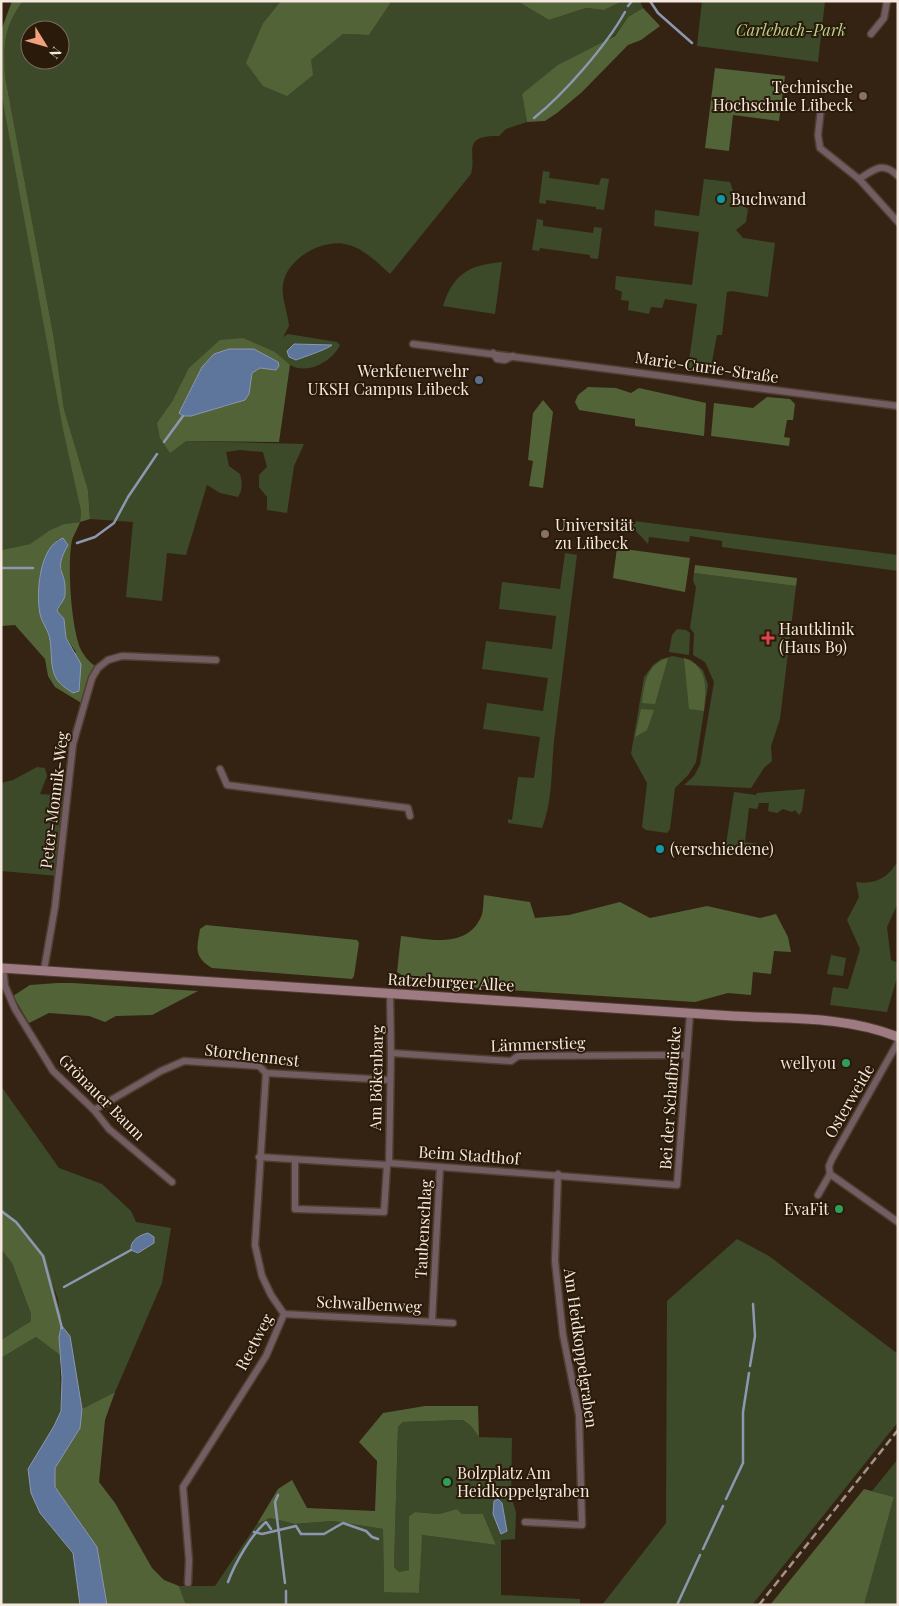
<svg xmlns="http://www.w3.org/2000/svg" width="899" height="1606" font-family="'Playfair Display',serif">
<style>
.green{fill:#3d4a29;fill-rule:evenodd}
.forest{fill:#536338;fill-rule:evenodd}
.water{fill:#5e759c;stroke:#8b98b0}
.lines{fill:none;stroke-linecap:round;stroke-linejoin:round}
.stream{stroke:#8b98b0;stroke-width:2.5}
.street-casing{stroke:#4f3f30;stroke-width:9}
.secondary-casing{stroke:#4f3f30;stroke-width:11}
.street{stroke:#735d62;stroke-width:6}
.secondary{stroke:#9e7a83;stroke-width:9}
.rail{stroke:#a29487;stroke-width:2.5;stroke-dasharray:8 4;stroke-linecap:butt}
.education-dot{fill:#8d6e63;stroke:#2a1a09;stroke-width:2}
.culture-dot{fill:#0f9aa8;stroke:#2a1a09;stroke-width:2}
.service-dot{fill:#5c6f8a;stroke:#2a1a09;stroke-width:2}
.health-dot{fill:#e0444e;stroke:#2a1a09;stroke-width:2}
.leisure-dot{fill:#2e9e5b;stroke:#2a1a09;stroke-width:2}
.labels{text-anchor:middle;stroke-width:4;stroke-linejoin:round;paint-order:stroke}
.park-label{font-size:16px;font-style:italic;fill:#b7d28c;stroke:#2a1a09}
.poi-label{font-size:16px;fill:#f5e9df;stroke:#2a1a09;text-anchor:start}
.street-label{font-size:16px;fill:#f5e9df;stroke:#2a1a09}
</style>
<rect width="100%" height="100%" fill="#342313"/>
<!-- green -->
<g class="green">
<path d="M 23,1 L 281,1 L 263,23 L 311,60 L 343,34 L 369,35 L 392,1 L 517,1 L 549,20 L 586,8 L 604,10 L 623,1 L 640,1 L 643,8 L 628,17 L 615,35 L 522,94 L 527,122 L 506,129 L 499,136 C 460,135 477,153 471,174 L 390,274 C 379,264 364,249 349,245 C 324,237 287,258 283,284 C 281,298 288,313 289,326 L 283,337 L 288,334 L 337,342 L 340,345 C 332,362 307,375 290,365 C 284,362 279,356 275,352 L 173,400 L 158,423 L 186,441 L 304,444 L 294,466 L 287,513 L 267,510 L 267,497 L 259,487 L 259,475 L 267,467 L 263,452 L 240,450 L 226,452 L 229,466 L 240,474 C 242,482 243,490 238,497 L 220,493 L 207,485 L 186,555 L 167,553 L 162,601 L 126,597 L 133,522 L 90,519 L 88,490 L 64,409 L 54,339 L 5,76 C 4,43 3,29 23,1 ZM 30,30 L 60,30 L 60,60 L 30,60 Z"/>
<polygon points="702,1 825,1 818,62 697,46"/>
<polygon points="1,92 81,511 80,522 64,524 50,530 30,544 1,550"/>
<polygon points="543,171 550,172 549,178 599,185 601,178 609,179 604,210 596,209 596,207 546,200 546,204 539,203"/>
<polygon points="704,179 730,182 737,202 748,209 746,222 736,230 743,238 775,243 768,297 732,291 727,292 722,335 717,335 710,372 688,368 697,304 665,299 662,308 651,307 649,314 628,310 629,301 621,300 622,292 615,289 616,276 692,285 699,232 654,226 655,210 699,216"/>
<polygon points="537,219 543,220 543,226 593,233 594,227 602,228 598,259 590,258 590,255 540,248 539,251 532,250"/>
<path d="M 502,262 L 495,314 L 443,306 C 453,274 469,265 502,262 Z"/>
<polygon points="626,520 898,555 898,571 722,547 722,541 690,536 689,542 649,537 648,544"/>
<path d="M 565,553 L 577,555 C 569,617 562,679 554,741 C 551,770 553,800 542,828 L 508,823 L 508,819 L 512,820 L 518,777 L 534,778 L 540,737 L 483,729 L 487,703 L 543,711 L 548,678 L 482,669 L 486,641 L 552,649 L 556,616 L 499,609 L 502,582 L 560,589 Z"/>
<polygon points="694,573 796,586 780,719 771,746 772,761 764,768 751,788 684,785 694,776 700,765 714,682 705,662 693,655 694,633 690,628 696,587 693,581"/>
<polygon points="677,629 686,630 690,633 689,655 669,652 672,635"/>
<polygon points="673,656 691,660 703,670 708,685 696,762 689,774 675,788 670,829 667,833 646,830 642,827 647,783 631,754 644,677 653,665 661,659"/>
<polygon points="37,767 45,768 47,776 40,794 67,796 58,876 1,871 1,783 13,780"/>
<polygon points="805,789 802,811 799,815 795,810 792,812 783,809 777,813 768,811 769,803 759,803 757,809 749,808 745,842 759,844 757,855 725,851 734,792 756,795 757,793"/>
<path d="M 898,861 L 898,903 L 887,927 L 891,960 L 898,963 L 898,974 L 887,1012 L 830,1005 L 833,987 L 848,989 L 860,949 L 847,920 L 859,897 L 856,882 C 875,885 888,878 898,861 Z"/>
<polygon points="831,955 846,958 843,976 827,974"/>
<polygon points="1,1086 59,1168 102,1184 131,1211 136,1222 171,1228 162,1283 115,1392 82,1409 70,1336 61,1325 58,1299 53,1285 1,1208"/>
<polygon points="737,1239 769,1256 898,1354 898,1422 752,1605 602,1605 666,1523 667,1301"/>
<polygon points="1,1249 12,1263 31,1314 31,1321 1,1340"/>
<polygon points="36,1337 60,1355 61,1411 54,1426 28,1469 40,1513 73,1553 80,1605 1,1605 1,1358"/>
<polygon points="463,1420 471,1426 479,1437 512,1438 511,1496 516,1512 515,1539 501,1540 501,1595 580,1599 580,1605 186,1605 179,1586 215,1586 257,1524 270,1518 295,1524 333,1521 383,1529 384,1591 419,1593 421,1535 496,1545 483,1514 462,1514 457,1509 439,1514 415,1512 409,1516 409,1570 399,1572 394,1567 398,1427 403,1422"/>
<polygon points="898,1459 898,1605 864,1605 894,1497 872,1491"/>
</g>
<!-- forest -->
<g class="forest">
<path d="M 12,1 L 23,1 C 3,29 4,43 5,76 L 54,339 L 64,409 L 88,490 L 90,519 L 80,522 C 78,528 74,534 72,540 C 67,564 71,628 81,650 C 85,657 90,663 97,667 L 83,704 L 55,687 L 48,676 L 45,659 L 15,625 L 1,626 L 1,550 L 30,544 L 50,530 L 64,524 L 80,522 L 81,511 L 63,429 L 1,92 L 1,31 ZM 58,539 L 68,545 L 60,560 L 65,593 L 57,611 L 64,619 L 66,638 L 76,652 L 55,677 L 50,638 L 40,613 L 39,579 L 45,558 Z"/>
<polygon points="281,1 392,1 369,35 343,34 311,60 313,75 287,96 263,86 246,63 263,23"/>
<polygon points="517,1 623,1 604,10 586,8 549,20"/>
<polygon points="643,8 660,26 641,40 628,45 582,92 557,113 545,121 527,122 522,94 558,65 615,36 628,17"/>
<polygon points="715,68 785,76 779,121 733,115 729,151 705,148"/>
<path d="M 243,338 L 275,352 L 290,365 L 279,442 L 186,441 L 170,453 L 160,438 L 157,423 L 173,400 L 189,368 L 220,340 ZM 230,349 L 254,349 L 278,362 L 276,370 L 260,368 L 252,373 L 249,394 C 222,413 216,409 188,396 C 201,372 202,358 230,349 Z"/>
<polygon points="588,387 616,388 631,393 639,388 706,403 704,436 635,426 635,419 579,410 575,402 578,395"/>
<polygon points="767,397 790,399 795,404 793,420 787,420 784,437 790,438 789,446 711,436 714,403 753,408"/>
<polygon points="543,400 553,412 543,488 529,486 533,461 528,460 533,413"/>
<polygon points="617,548 690,558 685,592 613,578"/>
<polygon points="695,565 797,578 796,586 694,573"/>
<path d="M 668,658 L 655,704 L 642,703 C 644,683 647,664 668,658 Z"/>
<path d="M 684,658 C 709,667 706,689 704,711 L 689,709 Z"/>
<polygon points="641,709 654,710 647,730 635,737"/>
<path d="M 484,895 L 530,902 L 535,918 L 569,915 L 620,902 L 650,918 L 707,906 L 760,918 L 776,914 L 788,937 L 791,952 L 774,951 L 771,974 L 753,972 L 751,995 L 728,993 L 695,1002 L 416,984 L 397,972 L 401,936 C 427,939 465,949 480,919 C 484,913 483,902 484,895 Z"/>
<path d="M 206,925 L 357,940 L 359,943 L 354,976 L 352,979 L 212,968 C 193,956 197,948 200,929 Z"/>
<polygon points="58,983 72,983 198,991 152,1015 116,1016 105,1022 89,1016 49,1013 29,1023 13,996 30,985"/>
<polygon points="1,1208 18,1222 45,1256 61,1316 59,1338 60,1355 36,1337 1,1358 1,1340 31,1321 31,1314 12,1263 1,1249"/>
<polygon points="115,1392 105,1420 99,1482 115,1503 152,1568 164,1580 179,1586 186,1605 107,1605 97,1547 55,1487 55,1468 80,1428 82,1409"/>
<polygon points="425,1406 478,1406 479,1437 471,1426 463,1420 403,1422 398,1427 394,1567 399,1572 409,1570 409,1516 415,1512 439,1514 457,1509 462,1514 483,1514 496,1545 422,1535 419,1593 384,1592 383,1529 333,1521 295,1524 270,1518 257,1524 278,1489 292,1480 307,1508 375,1511 377,1461 359,1442 383,1413"/>
<polygon points="864,1489 894,1497 864,1605 770,1605"/>
</g>
<!-- water -->
<g class="water">
<path d="M 294,344 L 332,345 C 328,349 304,357 296,360 L 289,357 L 287,351 Z"/>
<polygon points="229,349 254,349 278,362 279,366 276,370 260,368 252,373 249,394 245,400 191,416 183,416 179,413 202,367 214,354"/>
<path d="M 63,538 L 68,545 C 52,573 67,569 65,594 C 65,601 59,604 57,611 L 64,619 L 66,638 L 81,664 L 79,691 L 73,693 C 67,689 60,685 56,678 C 50,668 52,651 50,640 C 49,631 42,623 40,614 C 36,593 39,546 63,538 Z"/>
<path d="M 148,1233 L 154,1237 L 154,1243 L 138,1253 L 131,1250 C 130,1240 140,1235 148,1233 Z"/>
<polygon points="61,1325 70,1336 82,1409 80,1428 55,1468 55,1487 97,1547 107,1605 80,1605 73,1553 40,1513 31,1493 28,1469 54,1426 61,1411 62,1378 59,1338"/>
<polygon points="498,1499 502,1503 507,1531 501,1534 493,1514 494,1501"/>
</g>
<g class="lines">
<!-- stream -->
<g class="stream">
<polyline points="650,1 658,13 692,43"/>
<polyline points="628,6 632,1"/>
<path d="M 534,118 C 564,94 606,46 625,12"/>
<polyline points="164,442 183,416"/>
<polyline points="77,543 95,537 114,523 128,497 157,454"/>
<polyline points="1,568 33,568"/>
<polyline points="1,1211 16,1222 43,1256 62,1328"/>
<polyline points="64,1287 131,1250"/>
<polyline points="750,1366 755,1336 753,1304"/>
<polyline points="278,1495 275,1502 285,1583"/>
<polyline points="726,1499 743,1463 743,1412 749,1373"/>
<polyline points="254,1532 262,1534 296,1526 301,1534 324,1534 343,1523 366,1531 372,1537 378,1539"/>
<polyline points="703,1549 723,1506"/>
<path d="M 228,1582 C 235,1563 251,1535 266,1522 L 271,1529"/>
<polyline points="286,1591 286,1605"/>
<polyline points="677,1605 700,1555"/>
</g>
<!-- street casing -->
<g class="street-casing">
<g id="street">
<polyline points="871,34 884,18 887,1"/>
<polyline points="821,108 818,135 820,148 859,179 898,222"/>
<path d="M 859,179 C 875,169 883,161 898,176"/>
<polyline points="413,344 898,406"/>
<polyline points="493,353 497,359 505,360 513,356"/>
<polyline points="220,769 227,785 408,808 410,816"/>
<polyline points="3,968 5,986 15,1009 53,1071 94,1110 109,1129 172,1182"/>
<polyline points="44,970 55,907 73,744 92,678 98,668 108,660 122,656 216,660"/>
<polyline points="391,1053 511,1061 518,1056 686,1055"/>
<polyline points="94,1110 161,1071 184,1061 259,1066 266,1073 390,1080"/>
<polyline points="259,1157 387,1165 389,1163 677,1185 690,1013"/>
<polyline points="295,1160 295,1209 384,1212 387,1165"/>
<polyline points="389,1163 391,1053 390,993"/>
<polyline points="830,1174 898,1222"/>
<polyline points="818,1195 830,1174 829,1166 832,1159 898,1042"/>
<polyline points="284,1314 453,1323"/>
<polyline points="432,1321 440,1167"/>
<polyline points="525,1522 582,1525 579,1415 563,1335 555,1261 558,1174"/>
<polyline points="188,1583 189,1560 183,1487 266,1356 284,1314 271,1295 262,1276 255,1245 266,1073"/>
</g>
</g>
<!-- secondary casing -->
<g class="secondary-casing">
<path id="secondary" d="M 1,968 L 733,1016 C 789,1019 845,1016 898,1037"/>
</g>
<!-- street -->
<use href="#street" class="street"/>
<!-- secondary -->
<use href="#secondary" class="secondary"/>
<!-- rail -->
<polyline class="rail" points="759,1605 898,1430"/>
</g>
<!-- markers -->
<g class="education-dot">
<circle cx="863" cy="96" r="5"/>
<circle cx="545" cy="534" r="5"/>
</g>
<g class="culture-dot">
<circle cx="721" cy="199" r="5"/>
<circle cx="660" cy="849" r="5"/>
</g>
<circle class="service-dot" cx="479" cy="380" r="5"/>
<path class="health-dot" d="M765.5 630.5h5v5h5v5h-5v5h-5v-5h-5v-5h5z"/>
<g class="leisure-dot">
<circle cx="846" cy="1063" r="5"/>
<circle cx="839" cy="1209" r="5"/>
<circle cx="447" cy="1482" r="5"/>
</g>
<g class="labels">
<!-- park labels -->
<g class="park-label">
<text x="791" y="36">Carlebach-Park</text>
</g>
<!-- poi labels -->
<g class="poi-label">
<text x="853" y="93" text-anchor="end">Technische<tspan x="853" dy="18">Hochschule Lübeck</tspan></text>
<text x="731" y="205">Buchwand</text>
<text x="469" y="377" text-anchor="end">Werkfeuerwehr<tspan x="469" dy="18">UKSH Campus Lübeck</tspan></text>
<text x="555" y="531">Universität<tspan x="555" dy="18">zu Lübeck</tspan></text>
<text x="779" y="635">Hautklinik<tspan x="779" dy="18">(Haus B9)</tspan></text>
<text x="670" y="855">(verschiedene)</text>
<text x="836" y="1069" text-anchor="end">wellyou</text>
<text x="829" y="1215" text-anchor="end">EvaFit</text>
<text x="457" y="1479">Bolzplatz Am<tspan x="457" dy="18">Heidkoppelgraben</tspan></text>
</g>
<!-- street labels -->
<g class="street-label">
<text transform="translate(707 367) rotate(8)" y="6">Marie-Curie-Straße</text>
<text transform="translate(54 800) rotate(-83)" y="6">Peter-Monnik-Weg</text>
<text transform="translate(451 982) rotate(3)" y="6">Ratzeburger Allee</text>
<text transform="translate(538 1044) rotate(-2)" y="6">Lämmerstieg</text>
<text transform="translate(252 1055) rotate(7)" y="6">Storchennest</text>
<text transform="translate(376 1078) rotate(-89)" y="6">Am Bökenbarg</text>
<text transform="translate(102 1097) rotate(45)" y="6">Grönauer Baum</text>
<text transform="translate(670 1098) rotate(-86)" y="6">Bei der Schafbrücke</text>
<text transform="translate(849 1101) rotate(-60)" y="6">Osterweide</text>
<text transform="translate(469 1155) rotate(4)" y="6">Beim Stadthof</text>
<text transform="translate(423 1229) rotate(-87)" y="6">Taubenschlag</text>
<text transform="translate(369 1304) rotate(3)" y="6">Schwalbenweg</text>
<text transform="translate(254 1342) rotate(-62)" y="6">Reetweg</text>
<text transform="translate(581 1348) rotate(82)" y="6">Am Heidkoppelgraben</text>
</g>
</g>
<!-- border -->
<rect width="899" height="1606" fill="none" stroke="#f5e9df" stroke-width="5"/>
<!-- north arrow -->
<g transform="translate(45 45) rotate(127)"><circle r="24" fill="#2a1a09" stroke="#7b6d5f"/>
<path d="M0-4L9 19L0 12L-9 19Z" fill="#f2a080"/>
<text y="-8" font-size="14" font-weight="bold" text-anchor="middle" fill="#f5e9df">N</text>
</g>
</svg>
